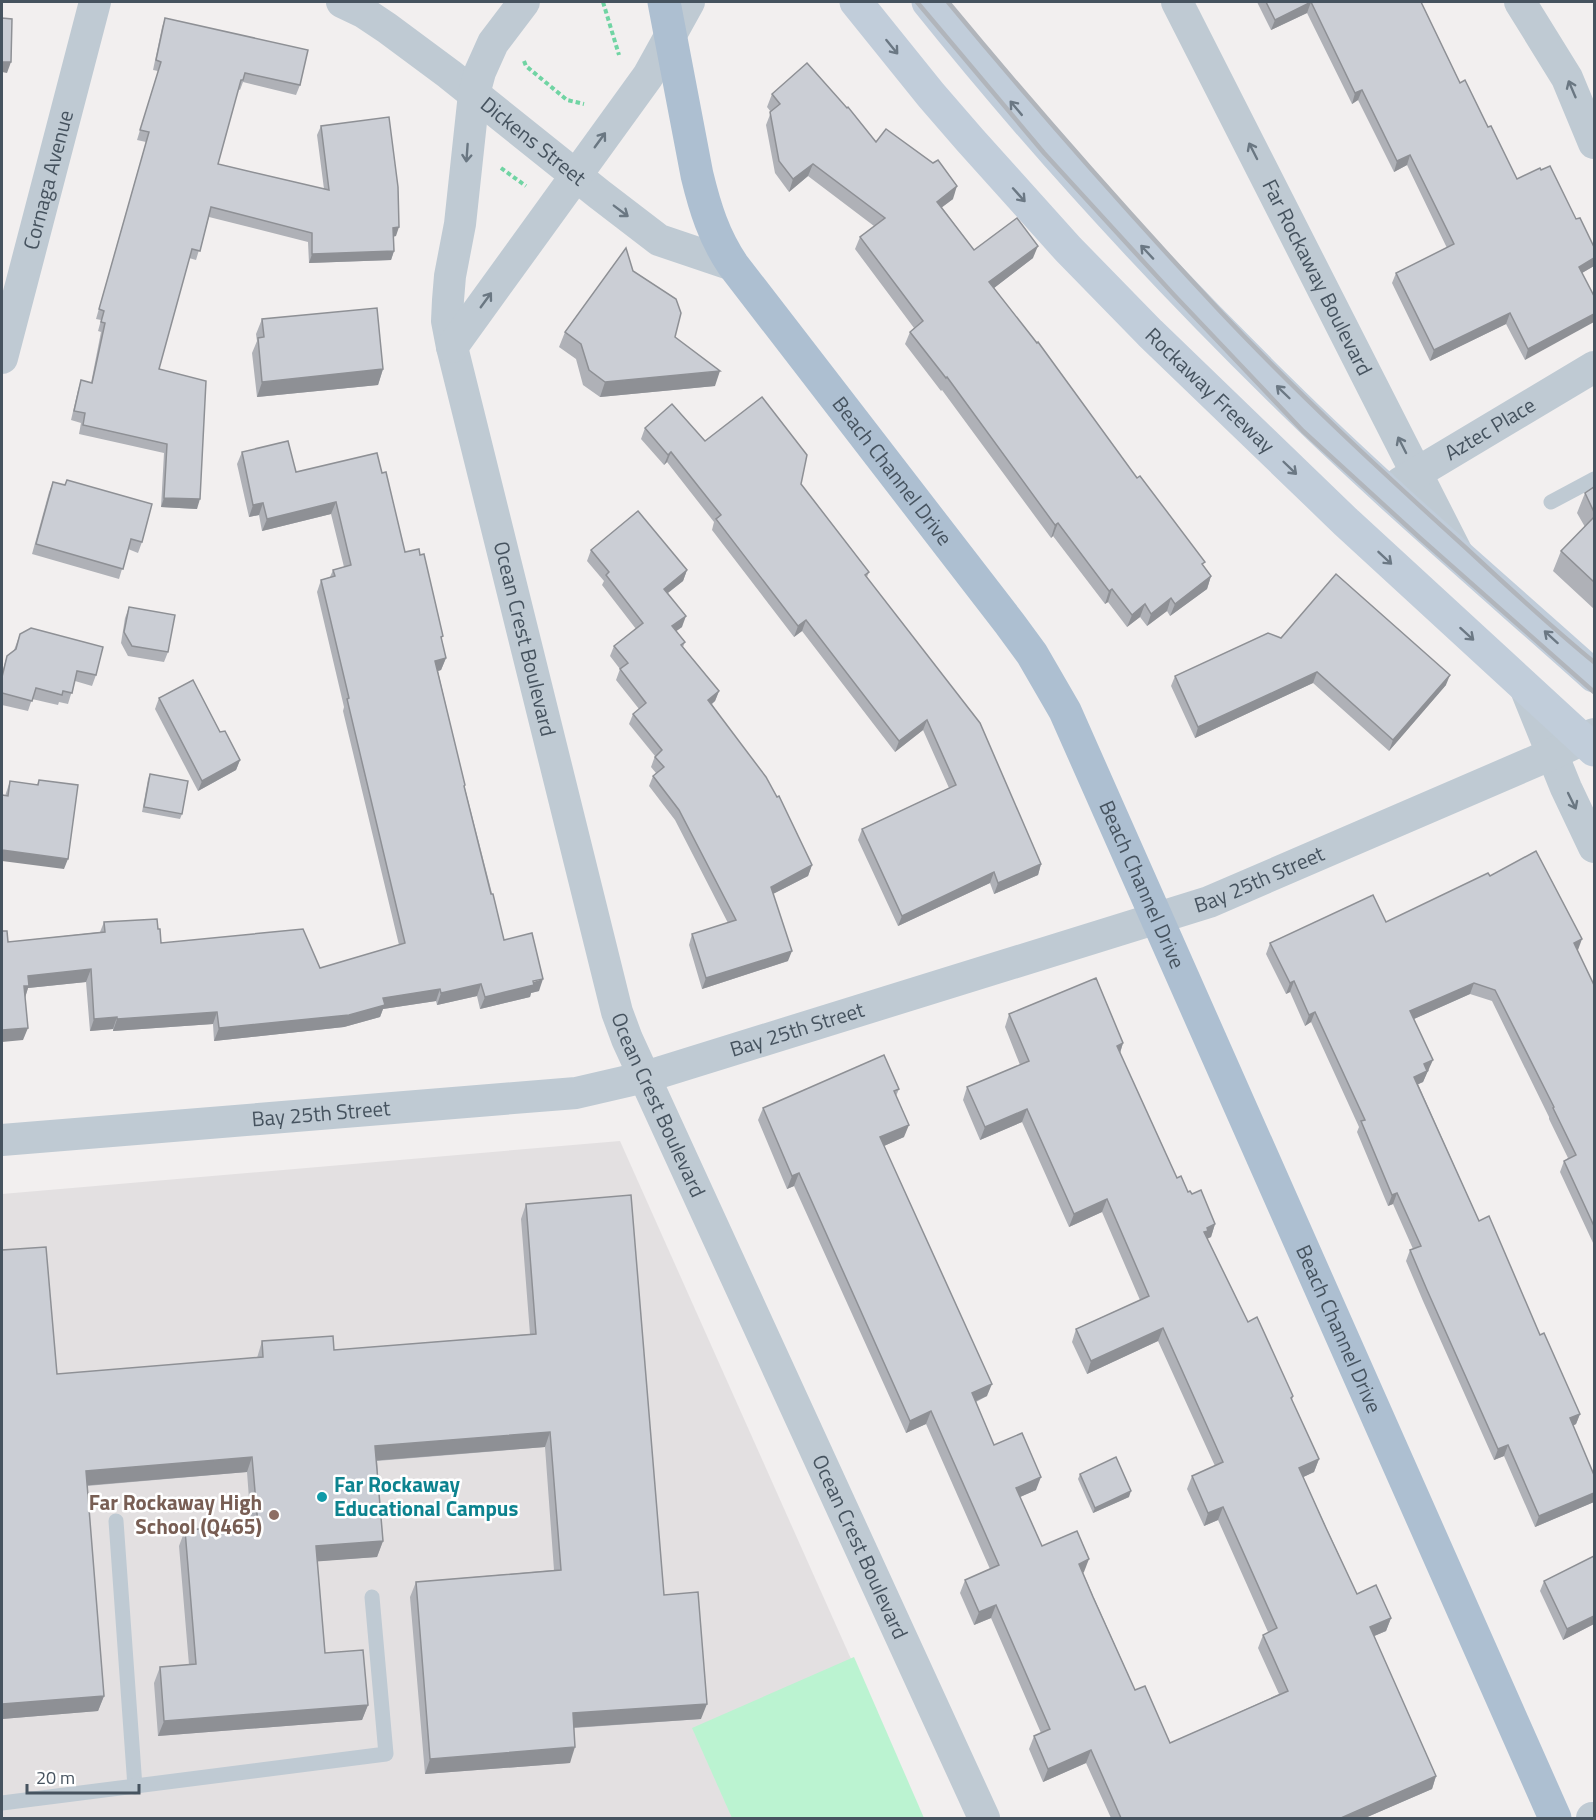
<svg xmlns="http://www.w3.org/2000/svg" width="1596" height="1820" font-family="'Titillium Web',sans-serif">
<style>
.education{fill:#e3e0e1}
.green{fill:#bbf3d1}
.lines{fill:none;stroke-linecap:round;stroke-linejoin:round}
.path{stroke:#70d4a3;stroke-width:4;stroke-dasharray:4.5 3;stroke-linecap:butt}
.lane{stroke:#bfcad3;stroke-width:15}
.street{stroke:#bfcad3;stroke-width:32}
.secondary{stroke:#c1cdda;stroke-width:33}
.primary{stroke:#adbfd1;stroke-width:33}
.rail{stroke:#b1b5bb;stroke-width:4.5}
.wall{fill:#afb1b7}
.shaded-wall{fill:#8e9095}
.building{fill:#cbced5;stroke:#8e9095;stroke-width:1.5}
.oneway{stroke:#6b7884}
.oneway2{stroke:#6a7782}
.culture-dot{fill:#0f9aa8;stroke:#fff;stroke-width:2}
.education-dot{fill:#8d6e63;stroke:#fff;stroke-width:2}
.labels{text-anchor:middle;stroke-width:5;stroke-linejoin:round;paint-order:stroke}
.street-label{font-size:21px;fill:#46535f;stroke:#fff}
.culture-label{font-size:21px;font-weight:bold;fill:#0d838f;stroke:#fff;text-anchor:start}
.education-label{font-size:21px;font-weight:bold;fill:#785e54;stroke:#fff;text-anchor:end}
</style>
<rect width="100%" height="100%" fill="#f2efef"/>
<!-- education -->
<polygon class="education" points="620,1141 922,1818 2,1818 2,1194"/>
<!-- green -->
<polygon class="green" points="854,1657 924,1818 732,1818 692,1728"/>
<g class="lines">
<!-- path -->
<g class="path">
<polyline points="603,2 619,55"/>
<polyline points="524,61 526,66 567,100 584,104"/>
<polyline points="501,168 526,186"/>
</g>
<!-- lane -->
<g class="lane">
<polyline points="1551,502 1594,479"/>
<polyline points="116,1521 135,1787"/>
<polyline points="2,1803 386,1754 372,1597"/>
</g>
<!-- street -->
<g class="street">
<path id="s1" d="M 342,2 L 363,12 L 387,28 L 449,74 L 599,194 L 659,240 L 733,265"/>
<path id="s2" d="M 524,2 L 493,43 L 480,72 L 474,94 L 460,224 L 450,276 L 448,300 L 447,321 L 452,347 L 617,1012 L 627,1039 L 984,1818"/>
<path id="s3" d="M 1177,2 L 1457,553"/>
<polyline points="1520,2 1567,78 1594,143"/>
<polyline points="452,347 648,76 689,2"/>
<path id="s4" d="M 2,358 L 95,2"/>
<path id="s5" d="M 1400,483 L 1594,367"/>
<polyline points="1525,687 1566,788 1594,847"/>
<path id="s6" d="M 2,1140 L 576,1093 L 645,1077 L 1209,902 L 1552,754 L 1594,734"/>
<polyline points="1592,1818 1594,1818"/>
</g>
<!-- secondary -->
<g class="secondary">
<path id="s7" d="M 856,2 L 931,95 L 970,140 L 1068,249 L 1150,333 L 1346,522 L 1594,750"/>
<path d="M 928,2 C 1037,138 1156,268 1280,390 C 1381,490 1489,582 1594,676"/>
</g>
<!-- primary -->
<path class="primary" id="s8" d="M 664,2 L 697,175 C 705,208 714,237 733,265 L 1010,624 L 1032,654 L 1065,711 L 1555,1818"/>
<!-- rail -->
<g class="rail">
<polyline points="917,2 1044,153 1174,295 1303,431 1420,538 1594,692"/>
<path d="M 948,2 C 1035,107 1125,209 1218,309 C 1297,393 1381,471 1466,548 C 1508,587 1550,626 1594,662"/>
</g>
</g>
<!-- wall -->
<g class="wall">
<polygon points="1257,2 1421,2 1460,83 1488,127 1517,179 1576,219 1594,247 1594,266 1582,273 1525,360 1506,324 1430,361 1392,283 1396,273 1447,248 1407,165 1394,172 1358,100 1352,104 1307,13 1271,30"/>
<polygon points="165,18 300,85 296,95 243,82 240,90 238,89 218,164 324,189 317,135 321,126 396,236 393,237 394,251 391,260 309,263 308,242 209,217 196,260 189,258 159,369 197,509 161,507 164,453 79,434 81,423 71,420 78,390 81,380 91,383 101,332 98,331 101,320 96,319 146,142 137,140 158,71 153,70 162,27"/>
<polygon points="772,94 876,142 953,199 942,207 974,250 1033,258 994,288 1211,576 1207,589 1170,616 1167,611 1147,626 1140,617 1127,627 1108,602 1105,604 1053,536 1051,538 942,390 941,391 905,344 910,332 914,328 855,249 860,237 874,226 808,176 789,192 775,173 766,125 771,112 767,107"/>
<polygon points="633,271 675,337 715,386 600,397 583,385 576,359 559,347 565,332"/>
<polygon points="262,319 383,369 378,385 257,397 252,353 257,341 256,334"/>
<polygon points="645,428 705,441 801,484 869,572 867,577 1041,864 1038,875 994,894 990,883 898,926 858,840 862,829 949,788 923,730 895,752 802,631 794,637 712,530 714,522 667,462 664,465 641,439"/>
<polygon points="242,452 296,472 382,473 405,552 442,641 446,658 441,670 438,671 465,788 504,940 539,991 531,993 530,997 480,1009 477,996 437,1005 436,1001 383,1009 380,1017 344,1027 214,1041 213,1024 113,1031 113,1029 90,1031 86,982 28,988 25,997 23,1040 8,942 100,932 104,922 158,929 161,943 320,968 399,945 343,711 344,707 317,592 321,580 330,577 333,570 344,567 331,514 262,531 259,515 249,517 237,464"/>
<polygon points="53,482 142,542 138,553 128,549 119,579 32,554 49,492"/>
<polygon points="1594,487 1594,609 1553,571 1561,551 1585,527 1577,513 1585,493"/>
<polygon points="591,550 687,570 683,581 668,593 682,627 676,631 685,642 683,647 719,691 715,701 712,704 812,865 808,876 773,894 788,961 702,989 689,945 692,934 728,923 675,820 649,786 653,776 656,773 651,767 655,756 629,724 633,714 639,709 616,680 620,669 610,656 614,646 636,629 602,585 604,581 587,561"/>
<polygon points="129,607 168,652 164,662 128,656 121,643 125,618"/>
<polygon points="20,634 96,675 92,686 75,681 68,704 59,702 58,705 32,699 28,711 2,705 2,673 7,656 14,650"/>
<polygon points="1281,638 1446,685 1389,751 1313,683 1195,738 1171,686 1175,676"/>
<polygon points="159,698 220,732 240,760 236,770 198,791 155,709"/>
<polygon points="150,774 182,814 180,819 142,812 148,779"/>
<polygon points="39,780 64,869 5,796 10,781 37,785"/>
<polygon points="1490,876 1578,950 1577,950 1594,985 1594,1245 1560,1172 1564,1161 1568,1158 1549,1119 1549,1117 1492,1001 1470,994 1414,1019 1429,1071 1427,1072 1423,1082 1418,1084 1479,1221 1540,1335 1580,1414 1576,1424 1573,1426 1594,1475 1594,1502 1535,1527 1504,1456 1494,1460 1423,1301 1406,1261 1410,1250 1413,1249 1393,1204 1388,1206 1357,1132 1359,1127 1311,1022 1305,1026 1290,992 1286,994 1266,954 1270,943 1386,922"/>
<polygon points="1009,1014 1123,1043 1120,1053 1177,1178 1188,1192 1192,1194 1215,1224 1211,1237 1207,1239 1248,1322 1293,1396 1292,1400 1319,1459 1314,1472 1303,1477 1357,1594 1391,1618 1386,1631 1374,1636 1436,1776 1432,1789 1365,1818 1111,1818 1086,1763 1043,1782 1029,1749 1034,1736 1041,1733 991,1618 974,1625 960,1593 965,1580 990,1569 926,1424 906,1433 794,1186 787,1189 758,1120 763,1108 899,1089 896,1096 904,1137 884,1146 987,1396 976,1402 994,1445 1036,1490 1020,1497 1042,1546 1084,1572 1083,1573 1135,1690 1170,1743 1279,1694 1258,1648 1263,1635 1268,1632 1218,1520 1204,1526 1187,1489 1192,1476 1215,1466 1158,1341 1087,1374 1072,1342 1076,1329 1140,1300 1102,1212 1069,1227 1022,1122 980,1140 963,1100 967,1087 1020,1065 1005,1027"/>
<polygon points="526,1204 664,1595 701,1719 574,1728 570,1763 425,1774 410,1597 416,1582 554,1570 545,1447 377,1461 383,1541 377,1557 317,1561 325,1653 368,1705 362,1720 158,1736 154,1683 160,1667 189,1665 179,1546 185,1530 251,1525 247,1472 87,1486 104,1696 98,1711 2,1719 2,1250 57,1374 257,1358 262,1341 334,1350 530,1334 521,1219"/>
<polygon points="1080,1474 1129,1497 1093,1513 1078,1479"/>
<polygon points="1594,1556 1594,1624 1563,1640 1540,1591 1544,1581"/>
</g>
<!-- shaded-wall -->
<g class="shaded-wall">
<polygon points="1311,2 1307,13 1271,30 1275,20"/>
<polygon points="2,62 11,62 7,73 2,72"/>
<polygon points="1362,90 1358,100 1352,104 1355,93"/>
<polygon points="1410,155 1407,165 1394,172 1397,161"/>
<polygon points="813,164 808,176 789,192 793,179"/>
<polygon points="957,186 953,199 933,214 937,202"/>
<polygon points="399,227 396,236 389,237 393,228"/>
<polygon points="1038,246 1033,258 985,295 989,282"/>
<polygon points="394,251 391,260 309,263 312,254"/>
<polygon points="1594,258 1594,266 1575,277 1579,267"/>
<polygon points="1510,313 1506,324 1430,361 1434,350"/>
<polygon points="1594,314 1594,322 1525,360 1528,349"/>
<polygon points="383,369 378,385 257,397 262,382"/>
<polygon points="720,371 715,386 600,397 605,382"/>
<polygon points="671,452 667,462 664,465 668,455"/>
<polygon points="164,498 200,499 197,509 161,507"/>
<polygon points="336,502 331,514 262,531 267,519"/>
<polygon points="263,503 259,515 249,517 253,505"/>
<polygon points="1058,523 1053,536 1051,538 1055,525"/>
<polygon points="687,570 683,581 660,599 664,589"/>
<polygon points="1211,576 1207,589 1170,616 1175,604"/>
<polygon points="1112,589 1108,602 1105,604 1109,591"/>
<polygon points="1171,598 1167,611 1147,626 1151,614"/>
<polygon points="1145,604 1140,617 1127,627 1132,615"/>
<polygon points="686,616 682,627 668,637 672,626"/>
<polygon points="806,620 802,631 794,637 798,626"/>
<polygon points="446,658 441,670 431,673 435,661"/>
<polygon points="1317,672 1313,683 1195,738 1198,727"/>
<polygon points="1450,675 1446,685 1389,751 1393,740"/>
<polygon points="719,691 715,701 704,710 708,700"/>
<polygon points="927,720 923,730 895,752 899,741"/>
<polygon points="240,760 236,770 198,791 202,781"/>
<polygon points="2,850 68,859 64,869 2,861"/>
<polygon points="1041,864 1038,875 994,894 998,883"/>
<polygon points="812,865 808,876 767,897 771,887"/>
<polygon points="994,872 990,883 898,926 902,916"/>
<polygon points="1582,939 1578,950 1570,954 1574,943"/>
<polygon points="792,951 788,961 702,989 706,978"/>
<polygon points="91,969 86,982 28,988 25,998 20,998 28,976"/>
<polygon points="543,979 539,991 531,993 530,997 480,1009 485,997"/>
<polygon points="1294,981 1290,992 1286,994 1290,983"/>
<polygon points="1474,983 1470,994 1407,1022 1410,1011"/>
<polygon points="481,984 477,996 437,1005 441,993"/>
<polygon points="440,989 436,1001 383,1009 380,1017 344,1027 214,1041 219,1028 383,998"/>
<polygon points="217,1012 213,1024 113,1031 117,1019"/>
<polygon points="1315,1012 1311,1022 1305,1026 1309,1015"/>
<polygon points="117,1017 113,1029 90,1031 94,1019"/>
<polygon points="28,1028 23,1040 2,1042 2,1030"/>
<polygon points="1123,1043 1119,1056 1117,1046"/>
<polygon points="1433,1060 1423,1082 1410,1088 1414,1077 1424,1064"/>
<polygon points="1027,1109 1022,1122 980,1140 985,1127"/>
<polygon points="909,1125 904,1137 875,1150 880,1137"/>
<polygon points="799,1173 794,1186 787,1189 792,1176"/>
<polygon points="1397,1193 1393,1204 1388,1206 1392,1195"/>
<polygon points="1107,1199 1102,1212 1069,1227 1074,1214"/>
<polygon points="1215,1224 1211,1237 1204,1240 1204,1232 1207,1228"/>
<polygon points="1163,1328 1158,1341 1087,1374 1091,1361"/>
<polygon points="992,1384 987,1396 967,1405 972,1393"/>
<polygon points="931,1411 926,1424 906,1433 910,1421"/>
<polygon points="1580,1414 1576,1424 1566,1429 1570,1418"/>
<polygon points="550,1432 545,1447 370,1461 375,1446"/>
<polygon points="1508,1445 1504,1456 1494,1460 1498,1449"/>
<polygon points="252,1457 247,1472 80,1486 86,1471"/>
<polygon points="1319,1459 1314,1472 1295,1481 1299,1468"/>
<polygon points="1041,1477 1036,1490 1011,1501 1016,1488"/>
<polygon points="1131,1491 1129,1497 1093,1513 1095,1508"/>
<polygon points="1594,1493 1594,1502 1535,1527 1539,1516"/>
<polygon points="1223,1507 1218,1520 1204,1526 1208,1513"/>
<polygon points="383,1541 377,1557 310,1562 316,1546"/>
<polygon points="1089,1559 1084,1572 1074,1577 1079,1564"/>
<polygon points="996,1605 991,1618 974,1625 979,1612"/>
<polygon points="1594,1616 1594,1624 1563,1640 1567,1629"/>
<polygon points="1391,1618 1386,1631 1365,1640 1370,1627"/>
<polygon points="104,1696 98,1711 2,1719 2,1704"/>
<polygon points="707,1704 701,1719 567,1728 573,1713"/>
<polygon points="368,1705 362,1720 158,1736 164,1721"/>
<polygon points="575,1747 570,1763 425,1774 430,1759"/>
<polygon points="1091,1750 1086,1763 1043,1782 1048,1769"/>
<polygon points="1436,1776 1432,1789 1365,1818 1341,1818"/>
</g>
<!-- building -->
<g class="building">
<polygon points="1266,2 1421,2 1460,83 1465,80 1488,127 1491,126 1517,179 1540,168 1541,170 1550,166 1576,219 1580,218 1594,247 1594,258 1579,267 1594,296 1594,314 1528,349 1510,313 1434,350 1396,273 1454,244 1410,155 1397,161 1362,90 1355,93 1311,2 1275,20"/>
<polygon points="2,18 12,19 11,62 2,62 2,67"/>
<polygon points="165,18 308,50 300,85 245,73 243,80 241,80 218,164 329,190 321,126 389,117 398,187 399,227 393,228 394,251 312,254 312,233 211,207 200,251 192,249 159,369 206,381 200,499 164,498 167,444 83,425 85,413 74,411 81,380 92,383 105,323 101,322 104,311 99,309 149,132 140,130 161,62 156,60"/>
<polygon points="807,63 847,108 848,107 876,142 886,129 933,163 938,160 957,186 937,202 974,250 1017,218 1038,246 989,282 1037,343 1038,342 1137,478 1140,476 1205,562 1202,564 1211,576 1175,604 1171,598 1151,614 1145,604 1132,615 1112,589 1109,591 1058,523 1055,525 947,377 946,378 910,332 923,321 860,237 885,218 813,164 793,179 779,161 770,112 780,104 772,94"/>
<polygon points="626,248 633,271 676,299 681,313 675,337 720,371 605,382 589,370 581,344 565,332"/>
<polygon points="377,308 383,369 262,382 258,338 264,337 262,319"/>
<polygon points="762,397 807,455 801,484 869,572 865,575 980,723 1041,864 998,883 994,872 902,916 862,829 956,785 927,720 899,741 806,620 798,626 716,519 721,515 671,452 668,455 645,428 672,404 705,441"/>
<polygon points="288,441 296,472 377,453 382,473 386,472 405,552 419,549 420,555 424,554 443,636 441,637 446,658 435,661 465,785 464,786 491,894 493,894 504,940 532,933 543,979 533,981 534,985 485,997 481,984 441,993 440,989 383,998 385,1005 349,1015 219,1028 217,1012 117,1019 117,1017 94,1019 91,969 28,976 29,986 24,986 28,1028 2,1030 2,931 7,931 8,942 105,932 104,922 157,919 158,929 160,929 161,943 303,929 320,968 405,943 347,699 349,698 321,580 335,576 333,570 351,565 336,502 267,519 263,503 253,505 242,452"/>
<polygon points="67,480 152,504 142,542 131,539 123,569 36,544 53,482 65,485"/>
<polygon points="1594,487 1594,512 1585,493"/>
<polygon points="638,511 687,570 664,589 686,616 672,626 685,642 681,645 719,691 708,700 766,777 777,797 779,796 812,865 771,887 792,951 706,978 692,934 736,920 679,810 653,776 664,767 655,757 662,750 633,714 646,703 620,669 628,663 614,646 643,623 606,575 609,572 591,550"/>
<polygon points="1594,517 1594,582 1561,551"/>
<polygon points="1336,574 1450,675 1393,740 1317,672 1198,727 1175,676 1268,633 1281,638"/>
<polygon points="129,607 175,615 168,652 132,646 124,632"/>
<polygon points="31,628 103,647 96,675 77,671 72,693 63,691 62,695 36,688 32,701 2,693 2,677 7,656 16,649 20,634"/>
<polygon points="193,680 220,732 225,731 240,760 202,781 159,698"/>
<polygon points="150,774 188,781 182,814 144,807"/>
<polygon points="39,780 78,785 68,859 2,850 2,795 8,796 10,781 38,785"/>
<polygon points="1536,851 1582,939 1574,943 1594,985 1594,1226 1564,1161 1576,1155 1553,1108 1554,1107 1495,990 1474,983 1410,1011 1433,1060 1424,1064 1427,1071 1414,1077 1479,1221 1489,1216 1540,1335 1544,1333 1580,1414 1570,1418 1594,1475 1594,1493 1539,1516 1508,1445 1498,1449 1427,1290 1410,1250 1421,1246 1397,1193 1392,1195 1361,1121 1365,1120 1315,1012 1309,1015 1294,981 1290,983 1270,943 1373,895 1386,922 1488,873 1490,876"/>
<polygon points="1096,978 1123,1043 1117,1046 1177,1178 1181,1176 1188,1192 1190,1191 1192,1194 1201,1190 1215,1224 1207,1228 1208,1231 1204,1232 1248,1322 1257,1317 1293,1396 1291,1398 1319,1459 1299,1468 1326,1528 1357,1594 1376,1585 1391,1618 1370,1627 1436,1776 1341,1818 1121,1818 1091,1750 1048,1769 1034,1736 1050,1729 996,1605 979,1612 965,1580 999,1565 931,1411 910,1421 799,1173 792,1176 763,1108 884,1055 899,1089 894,1091 909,1125 880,1137 992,1384 972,1393 994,1445 1022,1433 1041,1477 1016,1488 1042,1546 1077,1531 1089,1559 1079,1564 1093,1597 1135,1690 1145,1686 1170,1743 1288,1691 1263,1635 1277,1628 1223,1507 1208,1513 1192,1476 1223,1462 1163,1328 1091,1361 1076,1329 1149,1296 1107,1199 1074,1214 1027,1109 985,1127 967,1087 1029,1061 1009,1014"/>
<polygon points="631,1195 664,1595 698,1592 707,1704 573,1713 575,1747 430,1759 416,1582 561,1570 550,1432 375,1446 383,1541 316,1546 325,1653 363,1650 368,1705 164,1721 160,1667 196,1664 185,1530 258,1525 252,1457 86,1471 104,1696 2,1704 2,1250 46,1247 57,1374 263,1357 262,1341 333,1336 334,1350 536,1334 526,1204"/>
<polygon points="1116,1457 1131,1491 1095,1508 1080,1474"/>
<polygon points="1594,1556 1594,1616 1567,1629 1544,1581"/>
</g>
<!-- one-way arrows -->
<defs><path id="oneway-shaft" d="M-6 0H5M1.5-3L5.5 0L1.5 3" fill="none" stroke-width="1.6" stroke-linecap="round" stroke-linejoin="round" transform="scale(1.5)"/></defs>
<g class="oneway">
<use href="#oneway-shaft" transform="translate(892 47) rotate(51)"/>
<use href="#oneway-shaft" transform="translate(1016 108) rotate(-130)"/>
<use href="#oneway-shaft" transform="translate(1019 195) rotate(48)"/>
<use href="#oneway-shaft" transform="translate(1147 252) rotate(-133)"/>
<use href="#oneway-shaft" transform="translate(1283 392) rotate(-136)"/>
<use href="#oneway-shaft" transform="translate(1290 468) rotate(44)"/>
<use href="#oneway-shaft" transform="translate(1385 558) rotate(43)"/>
<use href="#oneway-shaft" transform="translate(1467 634) rotate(42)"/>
<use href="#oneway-shaft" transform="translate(1551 637) rotate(-138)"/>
</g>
<g class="oneway2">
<use href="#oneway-shaft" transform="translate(1572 89) rotate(-113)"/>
<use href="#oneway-shaft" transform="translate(600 140) rotate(-54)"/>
<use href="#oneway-shaft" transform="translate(1253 151) rotate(-117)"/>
<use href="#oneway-shaft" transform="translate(467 153) rotate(94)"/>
<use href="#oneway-shaft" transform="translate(621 211) rotate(37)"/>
<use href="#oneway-shaft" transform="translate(486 300) rotate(-54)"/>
<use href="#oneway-shaft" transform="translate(1402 445) rotate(-117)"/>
<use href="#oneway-shaft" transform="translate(1572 801) rotate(64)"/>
</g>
<!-- markers -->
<circle class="culture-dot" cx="322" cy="1497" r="6"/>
<circle class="education-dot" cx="274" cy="1515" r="6"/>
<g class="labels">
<!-- street labels -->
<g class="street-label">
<text dy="7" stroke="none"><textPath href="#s1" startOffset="237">Dickens Street</textPath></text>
<text dy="7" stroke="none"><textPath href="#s4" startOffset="184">Cornaga Avenue</textPath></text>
<text dy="7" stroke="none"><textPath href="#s3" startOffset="309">Far Rockaway Boulevard</textPath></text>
<text dy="7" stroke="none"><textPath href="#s7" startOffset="526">Rockaway Freeway</textPath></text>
<text dy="7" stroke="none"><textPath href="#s5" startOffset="105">Aztec Place</textPath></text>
<text dy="7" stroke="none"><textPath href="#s8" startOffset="534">Beach Channel Drive</textPath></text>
<text dy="7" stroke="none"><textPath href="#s2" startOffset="662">Ocean Crest Boulevard</textPath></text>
<text dy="7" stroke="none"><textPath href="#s6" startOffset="1292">Bay 25th Street</textPath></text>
<text dy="7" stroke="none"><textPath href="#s8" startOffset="1020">Beach Channel Drive</textPath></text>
<text dy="7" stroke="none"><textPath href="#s6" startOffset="806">Bay 25th Street</textPath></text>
<text dy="7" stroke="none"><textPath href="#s2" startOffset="1148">Ocean Crest Boulevard</textPath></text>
<text dy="7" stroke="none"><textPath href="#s6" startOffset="320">Bay 25th Street</textPath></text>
<text dy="7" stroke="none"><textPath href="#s8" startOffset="1506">Beach Channel Drive</textPath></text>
<text dy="7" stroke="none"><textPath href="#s2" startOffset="1634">Ocean Crest Boulevard</textPath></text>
</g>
<!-- culture labels -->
<g class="culture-label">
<text x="334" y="1492">Far Rockaway<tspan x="334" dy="24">Educational Campus</tspan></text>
</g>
<!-- education labels -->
<g class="education-label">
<text x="262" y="1510">Far Rockaway High<tspan x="262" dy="24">School (Q465)</tspan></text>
</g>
</g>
<!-- border -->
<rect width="1596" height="1820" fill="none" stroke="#46535f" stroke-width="6"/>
<!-- scale -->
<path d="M27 1784v9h112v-9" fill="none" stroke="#46535f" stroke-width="3"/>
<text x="36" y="1784" font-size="18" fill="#46535f" stroke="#ffffff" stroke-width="4.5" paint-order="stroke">20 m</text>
</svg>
